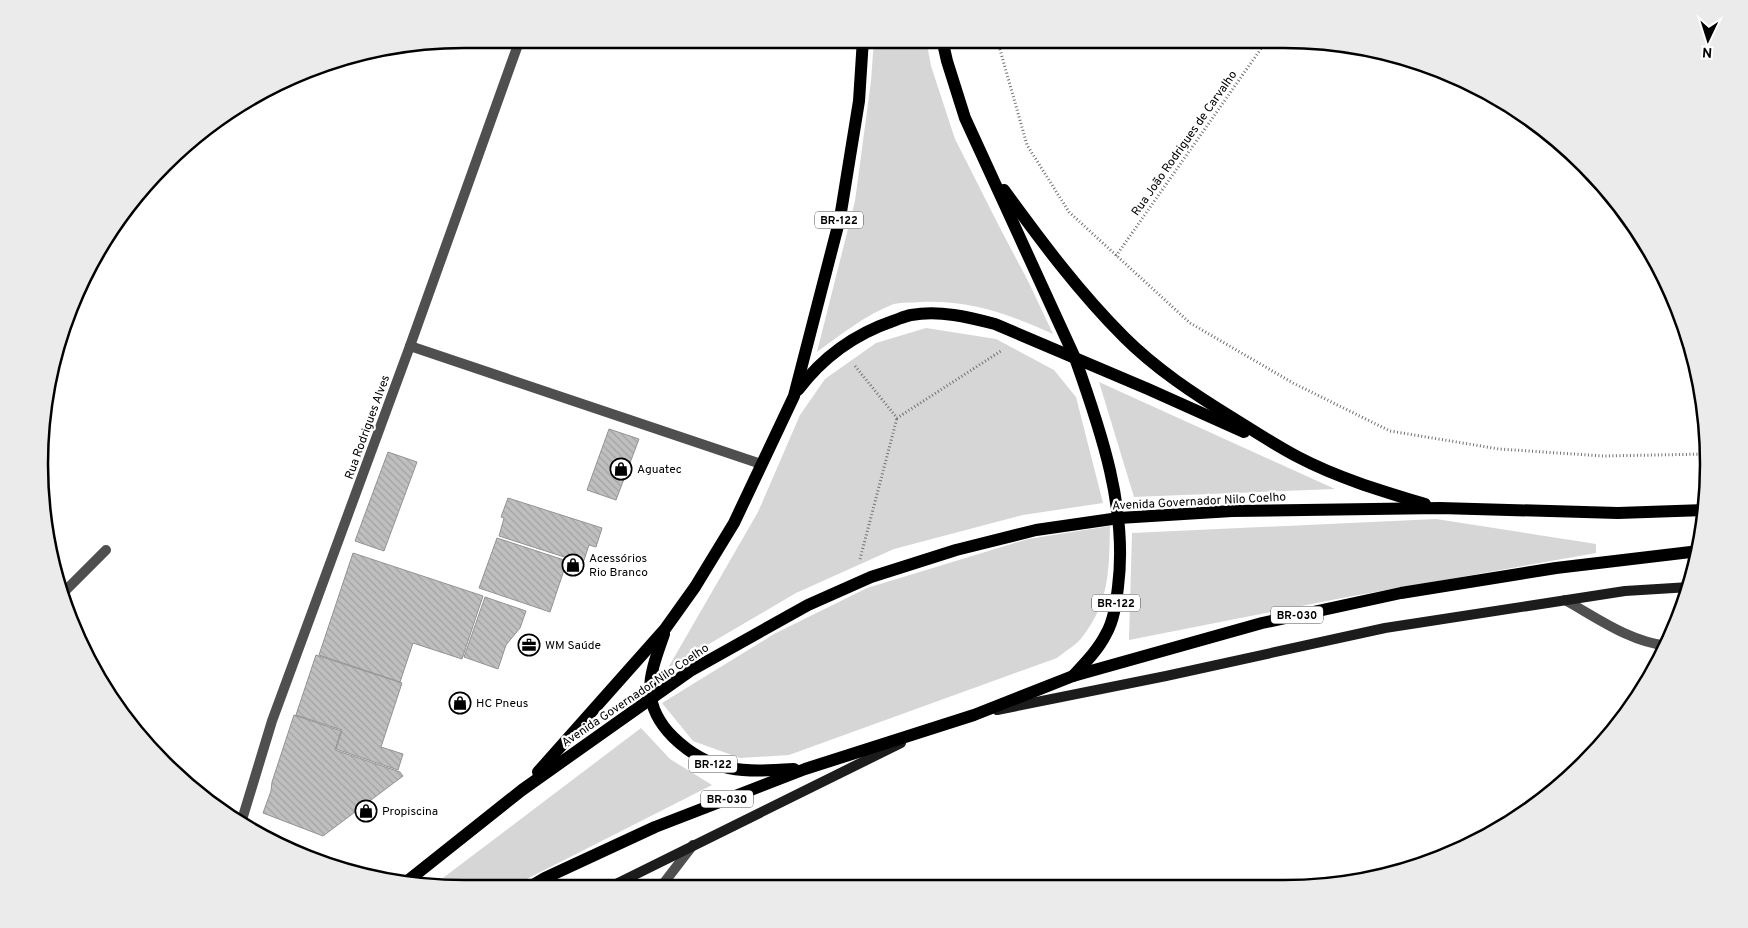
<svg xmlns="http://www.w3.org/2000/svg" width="1748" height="928" font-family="Overpass,sans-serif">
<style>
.park{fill:#d6d6d6}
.building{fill:url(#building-back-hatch);stroke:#939393}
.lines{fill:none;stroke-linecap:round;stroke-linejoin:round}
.path{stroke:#717171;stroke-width:3;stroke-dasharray:1 2.5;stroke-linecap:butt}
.minor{stroke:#4f4f4f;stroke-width:10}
.secondary{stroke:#1c1c1c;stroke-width:10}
.primary{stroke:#000;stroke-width:12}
.labels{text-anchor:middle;stroke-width:4.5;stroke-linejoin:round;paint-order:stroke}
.shield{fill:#fff;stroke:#4c4c4c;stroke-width:1}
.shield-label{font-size:11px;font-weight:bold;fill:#000}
.street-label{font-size:12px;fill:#000;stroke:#fff}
.poi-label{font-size:12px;fill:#000;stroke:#fff;text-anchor:start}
.rim{fill:none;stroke:#000;stroke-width:2.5}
</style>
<defs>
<pattern id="building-back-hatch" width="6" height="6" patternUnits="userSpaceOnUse" patternTransform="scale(1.25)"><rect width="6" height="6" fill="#bfbfbf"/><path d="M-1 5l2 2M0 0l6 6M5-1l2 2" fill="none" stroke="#a2a2a2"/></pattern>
</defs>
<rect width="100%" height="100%" fill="#fff"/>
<!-- park -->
<g class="park">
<path d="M 874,39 L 926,39 L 931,66 L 955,139 L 1000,228 L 1029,283 L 1053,334 C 1008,314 971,300 921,302 C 913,303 902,302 894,304 C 867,314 840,335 817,352 L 855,201 L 871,81 Z"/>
<polygon points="926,328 996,339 1054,370 1076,397 1103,503 1023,515 894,549 796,593 668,668 758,512 800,415 825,379 876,343"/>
<polygon points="1099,382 1335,489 1134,497"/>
<polygon points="1436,519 1596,544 1596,553 1342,598 1129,640 1132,533"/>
<path d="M 1110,526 C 1109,568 1110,601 1083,636 C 1077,645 1065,651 1057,658 L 789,755 L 740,758 L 693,741 L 662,703 L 774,634 L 867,588 L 1028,539 Z"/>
<polygon points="641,728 670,759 712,785 509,888 431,887"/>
</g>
<!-- building -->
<g class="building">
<polygon points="609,429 639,439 616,500 587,490"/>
<polygon points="388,452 417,462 384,551 355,541"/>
<polygon points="508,498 602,528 596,547 589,545 583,563 499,536 504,518 501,517"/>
<polygon points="497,538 567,561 550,612 479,588"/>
<polygon points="353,553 483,596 462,659 413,643 400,682 319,655"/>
<polygon points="485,597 526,611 520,628 506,645 498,669 464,657"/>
<polygon points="316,655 402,683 381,747 403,754 398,770 336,749 342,730 296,715"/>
<polygon points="294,715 341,731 335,750 400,772 403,776 323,836 263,813 271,791 272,782"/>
</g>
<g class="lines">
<!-- path -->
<g class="path">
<polyline points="997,39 1027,145 1069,212 1190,323 1293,383 1390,431 1499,449 1603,456 1707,454"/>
<polyline points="1116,256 1267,40"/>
<polyline points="855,366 897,418 1001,351"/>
<polyline points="860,559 897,418"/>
</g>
<!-- minor -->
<g class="minor">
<polyline points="410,346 761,464"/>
<polyline points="63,593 106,550"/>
<path d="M 1565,600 C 1597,618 1630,642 1668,646"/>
<polyline points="241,823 272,721 410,346 520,39"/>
<polyline points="660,888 693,845"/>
</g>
<!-- secondary -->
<g class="secondary">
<polyline points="997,710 1166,676 1385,628 1625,591 1690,587"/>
<polyline points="608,888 901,743"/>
</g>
<!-- primary -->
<g class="primary">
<path d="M 942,39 L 947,61 L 965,118 L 1075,358 C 1101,431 1128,509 1118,587 C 1116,603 1114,620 1106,634 C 1098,650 1085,663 1073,676"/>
<path d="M 1004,190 C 1041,241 1079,292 1124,337 C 1156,369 1194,394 1233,418 C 1254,431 1275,445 1298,457 C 1338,478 1382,491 1425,504"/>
<path d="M 798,390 C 822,358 855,334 893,321 C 899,319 905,316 911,315 C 940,310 968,317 995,324 L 1148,389 L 1244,432"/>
<path d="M 664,634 C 658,652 650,671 650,690 C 651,708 660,724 673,737 C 711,774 744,772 794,769"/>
<polyline points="538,772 665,629 695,587 734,523 794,396 840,218 859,101 863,39"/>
<polyline points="405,883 522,790 690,671 808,605 871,577 956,550 1036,530 1119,518 1232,511 1440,508 1618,513 1705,510"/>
<polyline points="528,888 545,878 655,827 805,769 974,715 1073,676 1262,623 1401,593 1556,568 1699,551"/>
</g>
</g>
<!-- icons -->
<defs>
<g id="shop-ring" transform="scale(1.125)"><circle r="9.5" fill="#fff" stroke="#000" stroke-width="1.5"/><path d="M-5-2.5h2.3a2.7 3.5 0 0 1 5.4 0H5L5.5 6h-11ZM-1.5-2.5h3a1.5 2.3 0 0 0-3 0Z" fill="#000"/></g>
<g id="office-ring" transform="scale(1.125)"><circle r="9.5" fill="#fff" stroke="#000" stroke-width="1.5"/><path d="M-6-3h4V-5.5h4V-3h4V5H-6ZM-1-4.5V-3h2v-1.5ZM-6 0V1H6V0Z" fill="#000"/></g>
</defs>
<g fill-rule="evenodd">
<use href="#shop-ring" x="621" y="469"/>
<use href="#shop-ring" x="573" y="565"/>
<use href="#office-ring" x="529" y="645"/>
<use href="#shop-ring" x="460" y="703"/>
<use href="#shop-ring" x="366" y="811"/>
</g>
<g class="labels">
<!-- shield labels -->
<g class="shield">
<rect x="815" y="211.5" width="48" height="17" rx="4"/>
<rect x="1092" y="594.5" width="48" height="17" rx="4"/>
<rect x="1271" y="606.5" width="52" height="17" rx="4"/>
<rect x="689" y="755.5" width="48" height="17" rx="4"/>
<rect x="701" y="790.5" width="52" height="17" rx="4"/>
</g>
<g class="shield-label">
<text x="839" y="224">BR-122</text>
<text x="1116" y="607">BR-122</text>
<text x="1297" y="619">BR-030</text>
<text x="713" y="768">BR-122</text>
<text x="727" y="803">BR-030</text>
</g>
<!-- street labels -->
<g class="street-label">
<text transform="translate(1184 143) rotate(-55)" y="4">Rua João Rodrigues de Carvalho</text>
<text transform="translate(367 427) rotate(-70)" y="4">Rua Rodrigues Alves</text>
<text transform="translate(1199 501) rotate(-3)" y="4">Avenida Governador Nilo Coelho</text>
<text transform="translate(635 695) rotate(-34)" y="4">Avenida Governador Nilo Coelho</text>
</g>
<!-- poi labels -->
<g class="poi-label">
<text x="637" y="473">Aguatec</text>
<text x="589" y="562">Acessórios<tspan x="589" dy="14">Rio Branco</tspan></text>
<text x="545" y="649">WM Saúde</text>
<text x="476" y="707">HC Pneus</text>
<text x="382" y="815">Propiscina</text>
</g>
</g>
<!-- crop -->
<path d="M0 0H1748V928H0ZM464 48H1284A416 416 0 0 1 1700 464V464A416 416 0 0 1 1284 880H464A416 416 0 0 1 48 464V464A416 416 0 0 1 464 48Z" fill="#ebebeb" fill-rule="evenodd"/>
<path class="rim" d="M464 48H1284A416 416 0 0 1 1700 464V464A416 416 0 0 1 1284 880H464A416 416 0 0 1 48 464V464A416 416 0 0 1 464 48Z"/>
<!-- north arrow -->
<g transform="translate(1708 40) rotate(184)" stroke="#ffffff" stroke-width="4" paint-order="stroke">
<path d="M0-4L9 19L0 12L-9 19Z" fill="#000000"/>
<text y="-8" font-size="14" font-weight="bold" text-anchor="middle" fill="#000000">N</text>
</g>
</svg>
